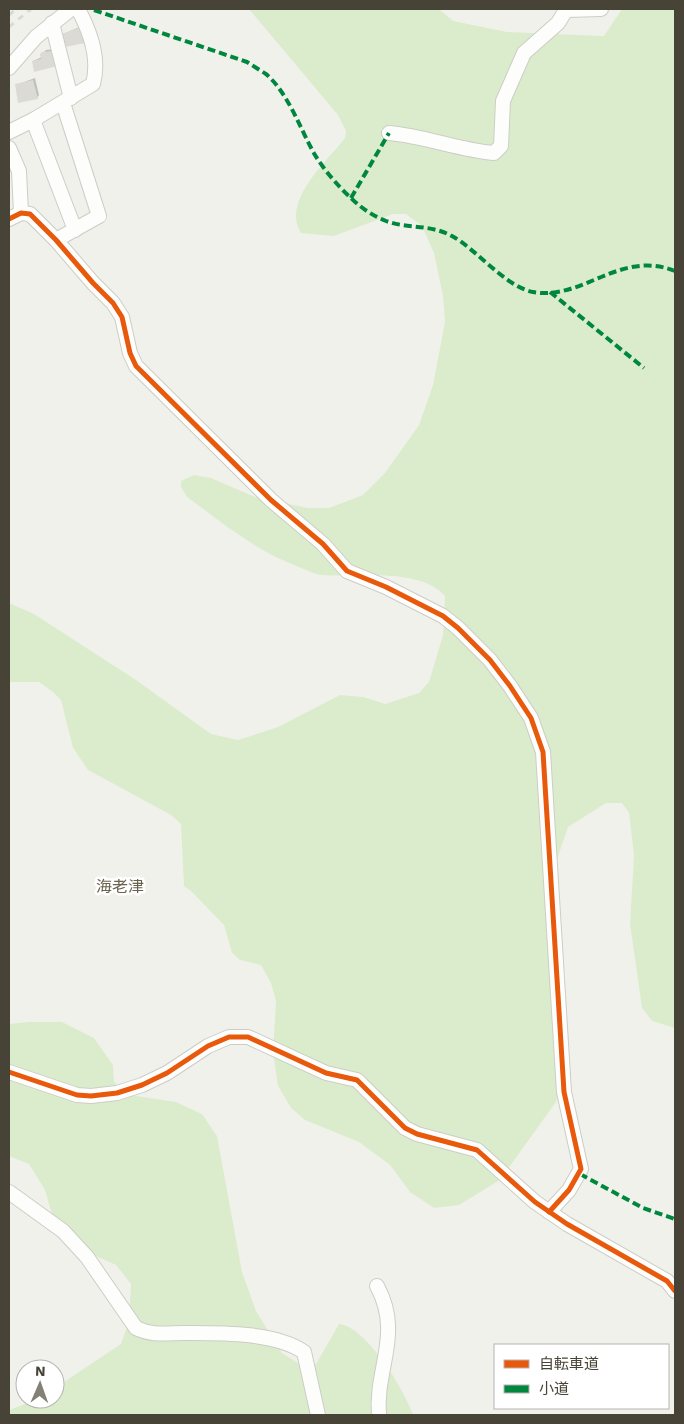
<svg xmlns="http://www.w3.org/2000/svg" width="684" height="1424" font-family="'Work Sans','Noto Sans JP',sans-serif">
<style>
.green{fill:#dbeccc}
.shadow{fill:#0003}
.building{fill:#dbdad4}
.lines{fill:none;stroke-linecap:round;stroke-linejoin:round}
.minor-casing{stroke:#cdcdc7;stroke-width:16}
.minor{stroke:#fdfdfc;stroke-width:14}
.rail{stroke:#d9d9d8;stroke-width:3;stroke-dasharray:6 6;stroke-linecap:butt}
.quiet{stroke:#00873e;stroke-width:4;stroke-dasharray:8 4;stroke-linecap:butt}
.cycleway-casing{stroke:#fff;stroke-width:8}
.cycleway{stroke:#e8590c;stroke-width:5}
.labels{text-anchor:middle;stroke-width:5;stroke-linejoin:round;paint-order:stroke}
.quarter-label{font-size:16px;fill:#6a624e;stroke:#fff}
</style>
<rect width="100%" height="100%" fill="#f1f1ec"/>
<!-- green -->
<g class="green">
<path d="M 249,9 L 439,9 L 453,21 L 507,32 L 604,36 L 622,9 L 675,9 L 675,1028 L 652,1021 L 642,1008 L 630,924 L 634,855 L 629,813 L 622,803 L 606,803 L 568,827 L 553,871 L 546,932 L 569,1045 L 566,1065 L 556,1102 L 500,1180 L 459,1205 L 434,1208 L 410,1192 L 390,1165 L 359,1142 L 305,1120 L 291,1108 L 278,1086 L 273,1052 L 276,1001 L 271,983 L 261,965 L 240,960 L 232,953 L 224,925 L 192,892 L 184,886 L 181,824 L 171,815 L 88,770 L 73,748 L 61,700 L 53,692 L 39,682 L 9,682 L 9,603 L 34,614 L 136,680 L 211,734 L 238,740 L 278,727 L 340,695 L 364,697 L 385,704 L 419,693 L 429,682 L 443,635 L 445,596 C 419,567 357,578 321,575 C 314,574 306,570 299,567 C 257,552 223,523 187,497 L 181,487 L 181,481 L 194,475 L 211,478 L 255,497 L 308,508 L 329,508 L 363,495 L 385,473 L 419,425 L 433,385 L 445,322 L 443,296 L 434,253 L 422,226 L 406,214 L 393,214 L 334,236 L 301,233 C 281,202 326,162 345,138 L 346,131 L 338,115 Z"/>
<path d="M 29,1022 L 62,1022 L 94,1038 L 113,1065 L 114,1081 L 123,1094 L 176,1102 L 202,1114 L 217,1136 L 242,1272 L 256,1311 L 282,1353 L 301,1365 L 316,1364 L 339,1324 C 365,1325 406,1392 413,1415 L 9,1415 L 9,1410 L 38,1399 L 55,1399 L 55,1388 L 121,1344 L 129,1321 L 131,1284 L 116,1265 L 67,1243 L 57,1232 L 45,1190 L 29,1164 L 9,1156 L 9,1024 Z"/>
</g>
<!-- shadow -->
<g class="shadow">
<polygon points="84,25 81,42 66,46 63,34"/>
<polygon points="55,49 59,63 33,61 42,57 41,55 46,50"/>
<polygon points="35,78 39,95 37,98 16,85"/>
</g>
<!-- building -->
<g class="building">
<polygon points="81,27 85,43 65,47 62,34"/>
<polygon points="53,51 57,66 34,72 32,61 41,59 40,54 42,52"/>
<polygon points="33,80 38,99 18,103 15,84"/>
</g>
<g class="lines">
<!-- minor casing -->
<g class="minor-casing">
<g id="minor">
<polyline points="52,23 71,98"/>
<polyline points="9,68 36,37 71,9"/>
<polyline points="33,120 75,230"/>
<path d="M 9,132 L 33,120 L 93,84 C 100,58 90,31 78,9"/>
<path d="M 389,133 C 425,136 458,150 494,153 L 501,146 L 503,101 L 524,53 L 558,23 L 566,10 L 601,9"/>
<polyline points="9,148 19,171 21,213"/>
<polyline points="9,219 21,213 30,214 56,240 93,283 113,303 122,317 130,353 136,366 271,500 323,544 347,571 386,587 443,616 458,628 490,660 510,686 531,718 543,752 564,1092 581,1169 569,1190 549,1212"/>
<polyline points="56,240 99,216 63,103"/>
<polyline points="9,1072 77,1095 91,1096 117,1093 142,1085 167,1073 208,1046 229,1037 248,1037 326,1073 357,1080 405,1128 417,1134 477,1150 535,1202 567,1224 667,1281 675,1291"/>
<path d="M 9,1192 L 63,1231 L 87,1257 L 136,1328 C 152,1336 167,1333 185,1333 C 220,1333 275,1332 304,1352 L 318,1415"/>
<path d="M 377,1286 C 403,1334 375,1368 379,1415"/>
</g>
</g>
<!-- minor -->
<use href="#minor" class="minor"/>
<!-- rail -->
<g class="rail">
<polyline points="9,15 16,9"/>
<polyline points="9,27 31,9"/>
</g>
<!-- quiet -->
<g class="quiet">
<path d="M 94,10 L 247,62 C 253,66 260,70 266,74 C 289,94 300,129 315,155 C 324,170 339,187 351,198 C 361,208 373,216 386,221 C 408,229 430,224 452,236 C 476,249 506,287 533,292 C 583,301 620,249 675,271"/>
<polyline points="351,198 389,133"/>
<polyline points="550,292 644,368"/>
<polyline points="580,1174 643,1208 675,1219"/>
</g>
<!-- cycleway casing -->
<g class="cycleway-casing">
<g id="cycleway">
<polyline points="9,219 21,213 30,214 56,240 93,283 113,303 122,317 130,353 136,366 271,500 323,544 347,571 386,587 443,616 458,628 490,660 510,686 531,718 543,752 564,1092 581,1169 569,1190 549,1212"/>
<polyline points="9,1072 77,1095 91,1096 117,1093 142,1085 167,1073 208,1046 229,1037 248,1037 326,1073 357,1080 405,1128 417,1134 477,1150 535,1202 567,1224 667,1281 675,1291"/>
</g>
</g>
<!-- cycleway -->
<use href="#cycleway" class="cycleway"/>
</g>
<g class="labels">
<!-- quarter labels -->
<g class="quarter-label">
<text x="120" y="892">海老津</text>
</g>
</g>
<!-- border -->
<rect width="684" height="1424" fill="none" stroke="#484337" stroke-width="20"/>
<!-- legend -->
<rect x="494" y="1344" width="175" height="65" fill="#ffffff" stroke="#b6b4af"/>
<rect x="504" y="1360" width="25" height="8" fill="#e8590c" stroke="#b6b4af"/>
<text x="539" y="1369" font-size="15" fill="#484337">自転車道</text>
<rect x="504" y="1385" width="25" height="8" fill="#00873e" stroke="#b6b4af"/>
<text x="539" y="1394" font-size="15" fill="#484337">小道</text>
<!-- north arrow -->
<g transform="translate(40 1384) rotate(2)"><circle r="24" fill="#ffffff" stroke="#b6b4af"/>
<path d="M0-4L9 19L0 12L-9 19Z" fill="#838076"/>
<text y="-8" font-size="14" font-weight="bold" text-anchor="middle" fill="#484337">N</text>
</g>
</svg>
